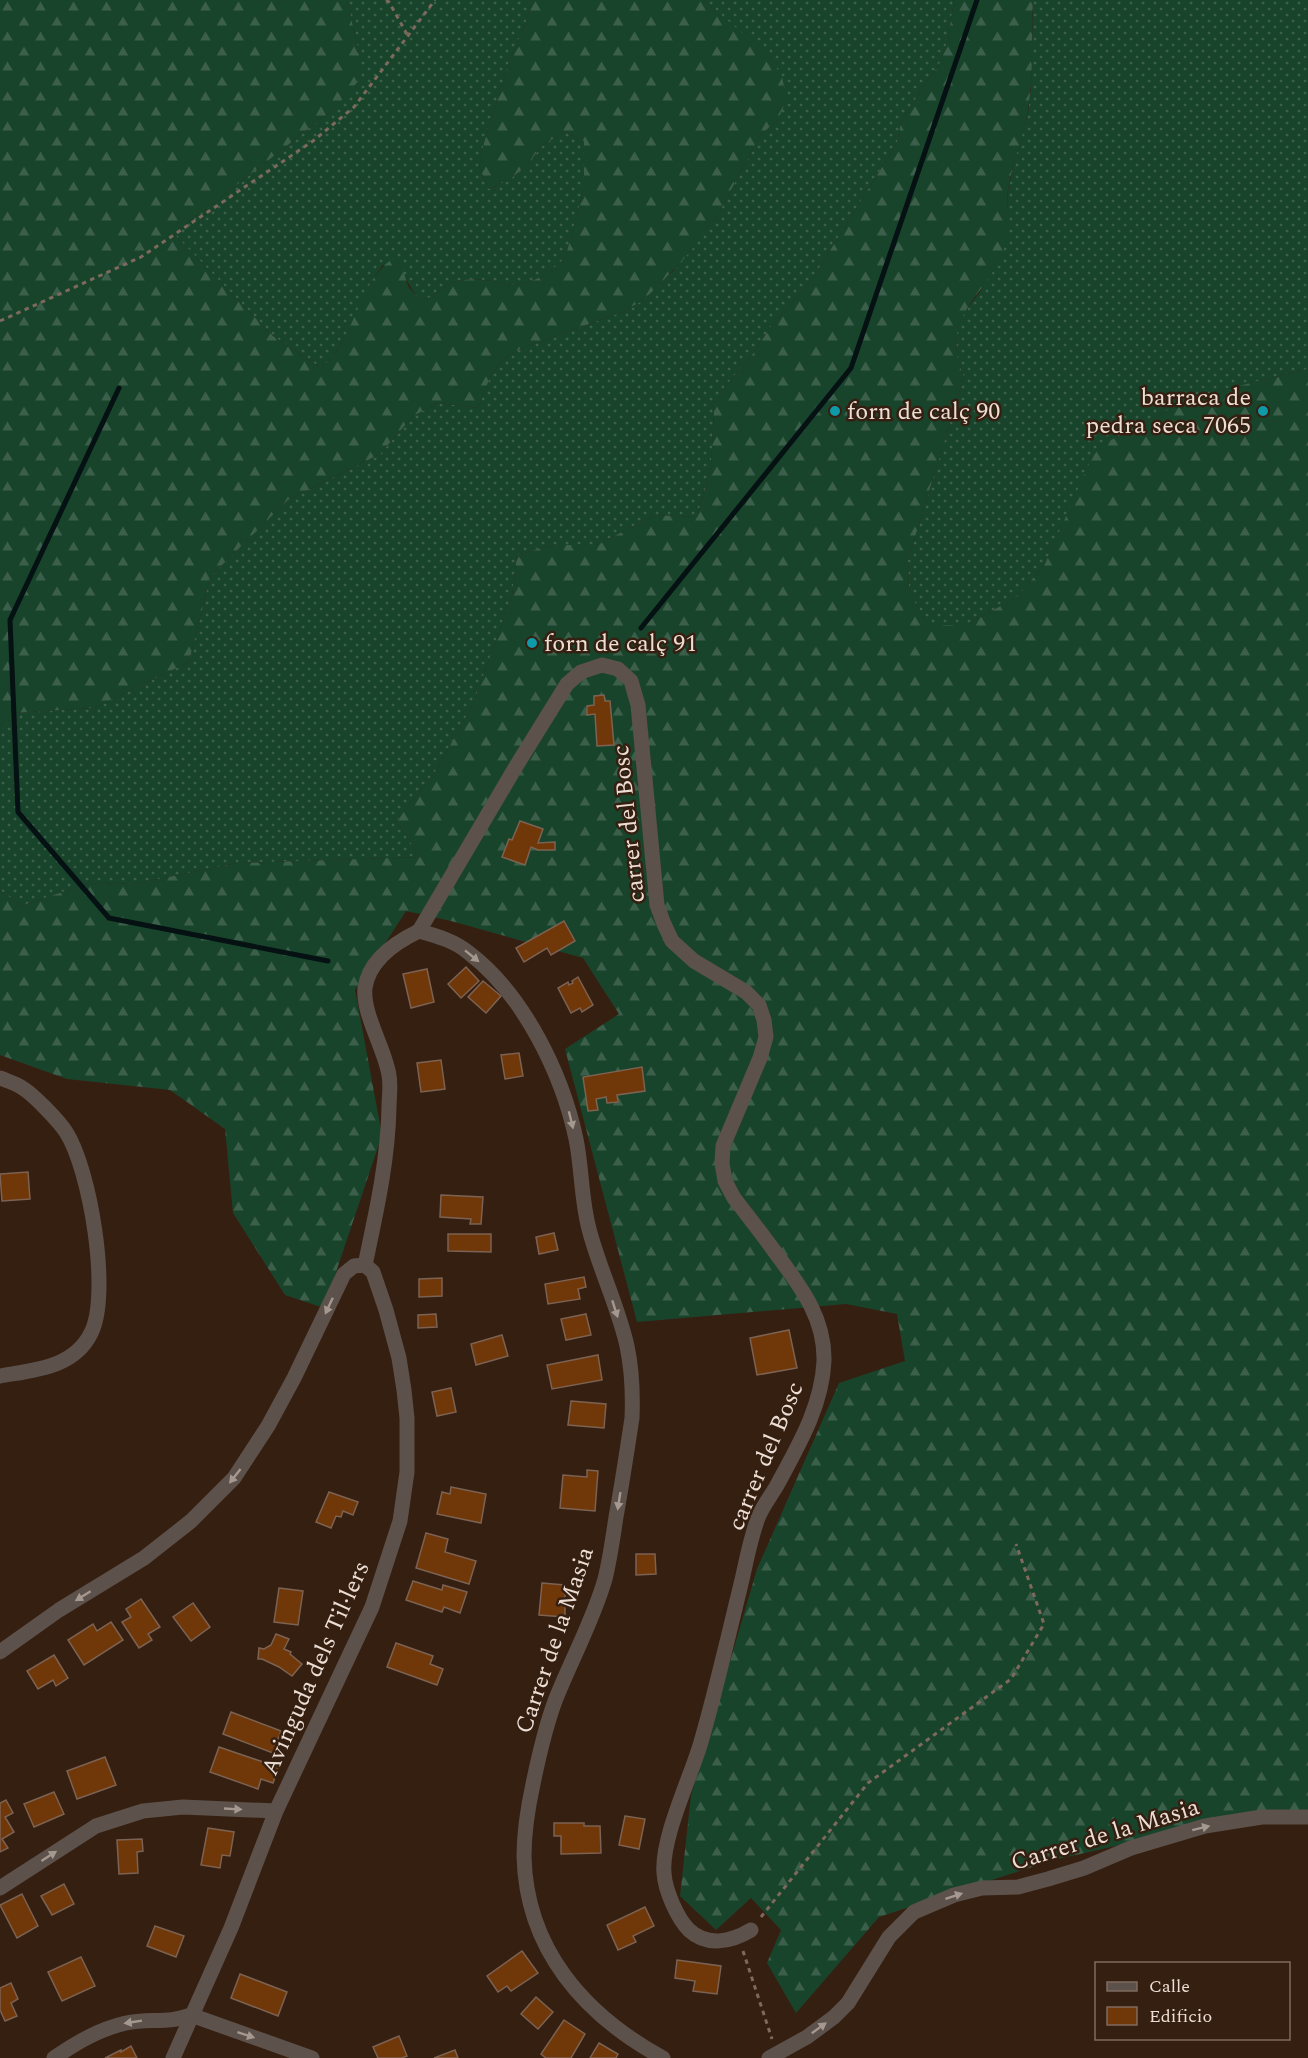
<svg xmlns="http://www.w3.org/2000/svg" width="1308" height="2058" font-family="Spectral,serif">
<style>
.grass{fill:url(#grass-dots)}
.forest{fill:url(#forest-firs)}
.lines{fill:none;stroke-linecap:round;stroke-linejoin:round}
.stream{stroke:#051112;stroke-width:5}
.building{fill:#703709;stroke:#7c6252;stroke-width:1.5}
.path{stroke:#7d695d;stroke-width:3;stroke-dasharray:4.5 4.5;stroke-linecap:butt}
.street{stroke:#5d514b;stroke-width:15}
.oneway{fill:#a59890}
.culture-dot{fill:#0f9aa8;stroke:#351f11;stroke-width:2}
.labels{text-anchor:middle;stroke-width:5;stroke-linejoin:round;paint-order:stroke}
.poi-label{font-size:24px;fill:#edded5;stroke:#351f11;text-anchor:start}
.street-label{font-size:24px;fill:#edded5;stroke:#351f11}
</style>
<defs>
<pattern id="grass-dots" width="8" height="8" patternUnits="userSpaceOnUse" patternTransform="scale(1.5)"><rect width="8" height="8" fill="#19442c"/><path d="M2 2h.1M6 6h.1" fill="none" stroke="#3b5f4a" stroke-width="1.8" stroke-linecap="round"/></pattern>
<pattern id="forest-firs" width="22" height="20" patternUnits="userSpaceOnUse" patternTransform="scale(1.5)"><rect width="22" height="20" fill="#19442c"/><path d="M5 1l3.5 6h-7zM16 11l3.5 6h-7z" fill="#3b5f4a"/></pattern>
</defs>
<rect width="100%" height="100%" fill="#351f11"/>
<!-- grass -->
<g class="grass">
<path d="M 347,0 L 531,0 L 527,19 L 508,65 L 484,143 L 479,167 L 489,189 L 509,180 L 527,165 L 541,147 L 564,131 L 584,141 L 584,188 L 566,255 C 555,272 527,288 506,284 C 490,281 476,277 459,281 C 447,283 438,293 427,299 L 416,296 L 404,276 L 383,265 C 357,297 353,341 321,368 L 273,336 L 174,234 L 335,108 L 359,53 Z"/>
<polygon points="704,0 954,0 948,40 939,65 924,85 901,123 897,143 811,281 772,325 752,355 723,389 714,410 711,467 697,517 655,515 597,545 553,545 517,555 512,596 473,704 437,769 396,822 421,857 237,863 134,884 89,883 21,906 0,890 0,734 13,713 94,708 189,662 210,577 288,500 380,454 413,416 438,403 478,408 490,377 502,360 520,349 622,312 642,301 673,271 717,216 760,136 778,119 734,27"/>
<polygon points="1033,0 1308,0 1308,369 1193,397 1097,448 1045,564 1018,596 967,625 930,626 909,594 908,560 964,377 957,358 956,334 963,314 980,292 1006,240 1008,191 1013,167 1028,113 1031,89"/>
</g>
<!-- forest -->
<g class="forest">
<path d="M 0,0 L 347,0 L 359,53 L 360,79 L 335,108 L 174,234 L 273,336 L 321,368 C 357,339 355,286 392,259 L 401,264 L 408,286 L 416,296 L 427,299 C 438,293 447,283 459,281 C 476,277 490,281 506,284 C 527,288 555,272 566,255 L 584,188 L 584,141 L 564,131 L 541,147 L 527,165 L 509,180 L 489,189 L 479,167 L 484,143 L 508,65 L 527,19 L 531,0 L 704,0 L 770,57 L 782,77 L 787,100 L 778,119 L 760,136 L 717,216 L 690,252 L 658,286 L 642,301 L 622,312 L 520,349 L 502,360 L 490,377 L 478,408 L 438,403 L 413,416 L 380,454 L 288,500 L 210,577 L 189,662 L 94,708 L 13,713 L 0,734 Z"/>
<path d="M 954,0 L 1033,0 C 1031,36 1034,74 1028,110 C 1024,137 1012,162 1008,190 C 1006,206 1010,224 1006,240 C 993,298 936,309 964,377 L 908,560 L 909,594 L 930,625 L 967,625 L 1018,596 L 1045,564 L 1096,448 L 1193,397 L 1308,369 L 1308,1813 L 1262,1812 L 1050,1861 L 879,1917 L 796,2013 L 767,1963 L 781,1930 L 751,1898 L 716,1930 L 680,1896 L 691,1795 L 757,1569 L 839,1383 L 905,1361 L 897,1314 L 846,1304 L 637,1322 L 565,1049 L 619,1014 L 583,958 L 451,921 L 406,911 L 355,990 L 382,1135 L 324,1308 L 285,1295 L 233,1213 L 225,1129 L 170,1090 L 67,1079 L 0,1055 L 0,890 L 21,906 L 89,883 L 134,884 L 237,863 L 421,857 L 396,822 L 437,769 L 473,704 L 512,596 L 517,555 L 553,545 L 597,545 L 655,515 L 697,517 L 711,467 L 714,410 L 723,389 L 752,355 L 772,325 L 811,281 L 897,143 L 901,123 L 924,85 L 939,65 L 948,40 Z"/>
</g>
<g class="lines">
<!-- stream -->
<g class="stream">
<polyline points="119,388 10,620 18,812 109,918 328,961"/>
<polyline points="641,628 851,368 977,0"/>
</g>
</g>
<!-- building -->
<g class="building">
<polygon points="604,695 605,701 610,701 614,745 597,746 595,714 587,715 587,706 594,705 594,696"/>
<polygon points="520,821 543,829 538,843 555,842 555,850 538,850 531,847 525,865 502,857 509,839 512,840"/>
<polygon points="564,921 575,941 551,955 547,948 524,962 516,948"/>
<polygon points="466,967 479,981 461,998 448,984"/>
<polygon points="427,969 434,1002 411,1008 403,974"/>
<polygon points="578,977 593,1005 582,1012 580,1008 571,1013 558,988 568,982 569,985 573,983 572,981"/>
<polygon points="483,981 501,996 486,1013 468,997"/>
<polygon points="519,1053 523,1076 505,1079 501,1055"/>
<polygon points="441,1060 445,1089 421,1092 417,1063"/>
<polygon points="642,1067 645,1091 617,1095 618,1102 607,1103 606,1097 596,1099 598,1110 588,1111 583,1077"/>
<polygon points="28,1172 30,1199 2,1201 0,1174"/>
<polygon points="441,1195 483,1197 481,1224 470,1224 471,1219 440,1217"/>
<polygon points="554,1233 558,1250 539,1254 536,1237"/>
<polygon points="448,1234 491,1234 491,1252 448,1251"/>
<polygon points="584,1277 586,1287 578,1289 580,1299 548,1304 545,1284"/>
<polygon points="442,1278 442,1296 419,1297 419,1279"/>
<polygon points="436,1314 437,1327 418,1328 418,1315"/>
<polygon points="586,1314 591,1335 566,1340 561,1319"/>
<polygon points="789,1330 797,1368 757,1375 750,1338"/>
<polygon points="502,1335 508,1356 476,1365 471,1344"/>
<polygon points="598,1355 602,1380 552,1389 547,1365"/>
<polygon points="451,1388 456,1412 437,1416 432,1392"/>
<polygon points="571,1401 606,1404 604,1428 568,1425"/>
<polygon points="587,1470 598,1471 595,1511 560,1508 563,1475 587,1477"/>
<polygon points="451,1487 486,1494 481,1523 437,1514 442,1492 450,1494"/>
<polygon points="329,1492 358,1502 353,1515 343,1511 341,1517 336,1516 331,1528 316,1522"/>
<polygon points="426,1533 448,1539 445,1552 476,1561 469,1584 416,1568"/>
<polygon points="636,1554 655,1554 656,1574 636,1575"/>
<polygon points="413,1581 442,1590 443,1585 467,1592 460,1613 444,1607 442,1612 406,1600"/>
<polygon points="542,1583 565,1585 565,1617 539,1615"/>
<polygon points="279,1588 303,1591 298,1625 274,1622"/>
<polygon points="141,1599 160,1627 148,1634 152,1640 139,1648 122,1622 131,1617 126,1609"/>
<polygon points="193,1603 210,1627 191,1641 173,1617"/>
<polygon points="111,1622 123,1640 84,1665 68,1640 93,1624 97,1631"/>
<polygon points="276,1634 289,1639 284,1649 291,1652 290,1654 302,1664 292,1676 279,1667 262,1659 258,1659 259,1648 264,1649 271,1645"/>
<polygon points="396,1643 433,1656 430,1664 443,1669 437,1685 387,1667"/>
<polygon points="54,1655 68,1678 56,1686 53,1680 38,1689 27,1671"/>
<polygon points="231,1712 281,1731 273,1753 223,1734"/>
<polygon points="219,1747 266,1763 267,1761 279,1766 273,1783 261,1779 258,1789 210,1772"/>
<polygon points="105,1757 116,1785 77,1799 67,1771"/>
<polygon points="54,1792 64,1814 34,1827 24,1804"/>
<polygon points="6,1800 13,1813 5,1817 14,1832 2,1839 8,1848 0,1852 0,1803"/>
<polygon points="625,1816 645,1819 639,1849 619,1845"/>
<polygon points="554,1823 584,1823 584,1826 600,1826 601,1853 561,1854 561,1836 554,1836"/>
<polygon points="208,1828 234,1832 230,1856 222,1855 220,1868 201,1865"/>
<polygon points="142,1839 143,1851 137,1852 138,1873 119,1874 117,1840"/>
<polygon points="64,1884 74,1904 52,1915 41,1896"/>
<polygon points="22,1894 38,1926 17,1938 0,1905"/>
<polygon points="645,1907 654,1926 633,1936 636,1942 618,1950 607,1925"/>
<polygon points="155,1926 184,1936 176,1957 147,1946"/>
<polygon points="522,1951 538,1973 511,1991 507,1986 498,1992 487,1976"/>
<polygon points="81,1957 95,1986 62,2001 48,1972"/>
<polygon points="677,1960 721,1966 717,1994 693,1991 695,1981 675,1978"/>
<polygon points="240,1974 287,1992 278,2016 231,1998"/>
<polygon points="11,1983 18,1999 11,2003 17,2016 5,2021 0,2010 0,1988"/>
<polygon points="536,1997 553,2012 538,2029 521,2014"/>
<polygon points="564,2020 585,2034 571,2058 546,2058 541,2054"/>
<polygon points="399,2036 407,2056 402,2058 378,2058 373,2047"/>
<polygon points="599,2043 618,2054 616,2058 590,2058"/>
<polygon points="131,2046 137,2058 105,2058 121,2050 121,2052"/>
<polygon points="455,2050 458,2058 434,2058"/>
</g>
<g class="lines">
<!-- path -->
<g class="path">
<polyline points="386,0 389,2 408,36"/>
<polyline points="0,321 141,257 313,141 354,107 435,0"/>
<polyline points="761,1917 868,1783 1011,1679 1044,1624 1016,1544"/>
<polyline points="743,1951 772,2039"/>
</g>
<!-- street -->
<g class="street">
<path d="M 419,931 L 515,768 L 567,684 L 581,672 L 602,665 L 618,669 L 631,681 L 638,705 L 657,905 L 664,924 L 672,941 L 694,961 L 746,992 L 759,1005 L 764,1020 L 766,1037 L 760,1058 L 723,1146 L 722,1163 L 725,1181 L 734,1198 C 748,1216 762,1234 775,1252 C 800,1286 825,1317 824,1361 C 822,1407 797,1448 776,1487 C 770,1497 762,1507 758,1518 C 750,1539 746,1563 741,1584 C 728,1637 716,1690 701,1742 C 691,1777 661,1838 664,1873 C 665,1890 677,1918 689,1930 C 707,1947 731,1942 751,1930"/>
<path d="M 419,931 C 437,936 455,941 469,953 C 523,994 562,1073 576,1139 C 582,1168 581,1199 589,1229 C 599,1268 618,1306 627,1346 C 632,1370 633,1394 632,1418 C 627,1451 622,1484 616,1517 C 613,1537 610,1559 605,1579 C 593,1621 571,1660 555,1701 C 545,1728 539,1755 533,1784 C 528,1807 524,1832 524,1856 C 526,1949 584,2015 663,2058"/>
<path d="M 0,1078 C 7,1081 15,1083 21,1087 C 32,1093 59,1121 66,1132 C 90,1169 111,1294 91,1333 C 74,1368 34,1370 0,1376"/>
<polyline points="0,1652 59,1610 144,1558 191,1521 234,1478 268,1426 294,1378 344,1274 354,1266 365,1265"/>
<polyline points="0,1888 96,1826 143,1811 183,1807 276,1811"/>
<path d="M 54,2058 C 76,2043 99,2029 126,2023 C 140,2020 154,2021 168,2020 C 176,2020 184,2017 191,2015 L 312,2058"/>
<path d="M 173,2058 L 231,1928 L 276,1811 L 372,1607 L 400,1521 L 407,1472 L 407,1418 L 404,1390 L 399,1358 L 386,1310 L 373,1272 L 365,1265 C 376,1213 388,1161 389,1107 C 389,1097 391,1086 389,1075 C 385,1049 362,1013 365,988 C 369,960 396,942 419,931"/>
<polyline points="769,2058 807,2037 834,2017 848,2003 889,1937 914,1912 954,1895 982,1888 1018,1887 1048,1879 1084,1868 1131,1848 1205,1826 1262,1817 1308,1817"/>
</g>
</g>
<!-- one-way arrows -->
<defs><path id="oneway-solid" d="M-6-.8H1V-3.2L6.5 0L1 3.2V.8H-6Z" transform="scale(1.5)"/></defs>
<g class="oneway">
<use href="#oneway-solid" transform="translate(472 956) rotate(39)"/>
<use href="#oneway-solid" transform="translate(571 1120) rotate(76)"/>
<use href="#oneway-solid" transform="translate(329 1306) rotate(115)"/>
<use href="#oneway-solid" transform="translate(615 1309) rotate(72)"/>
<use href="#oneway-solid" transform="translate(235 1476) rotate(128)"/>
<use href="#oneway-solid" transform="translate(619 1501) rotate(99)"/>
<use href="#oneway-solid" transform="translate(83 1596) rotate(148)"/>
<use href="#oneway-solid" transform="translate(233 1809) rotate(3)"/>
<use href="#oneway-solid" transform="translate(1201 1828) rotate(-14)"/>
<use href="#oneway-solid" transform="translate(49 1856) rotate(-33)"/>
<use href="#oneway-solid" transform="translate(954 1896) rotate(-18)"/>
<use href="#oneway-solid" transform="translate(133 2022) rotate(171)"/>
<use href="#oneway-solid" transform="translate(819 2028) rotate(-36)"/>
<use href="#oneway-solid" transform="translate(246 2035) rotate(18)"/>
</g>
<!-- markers -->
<g class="culture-dot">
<circle cx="835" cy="411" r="6"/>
<circle cx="1263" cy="411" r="6"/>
<circle cx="532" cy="643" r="6"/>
</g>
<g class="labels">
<!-- poi labels -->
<g class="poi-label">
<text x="1251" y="405" text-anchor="end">barraca de<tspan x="1251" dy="28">pedra seca 7065</tspan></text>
<text x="847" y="419">forn de calç 90</text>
<text x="544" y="651">forn de calç 91</text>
</g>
<!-- street labels -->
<g class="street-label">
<text transform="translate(628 824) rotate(-96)" y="8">carrer del Bosc</text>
<text transform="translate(765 1456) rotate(-67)" y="8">carrer del Bosc</text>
<text transform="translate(554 1640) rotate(-71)" y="8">Carrer de la Masia</text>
<text transform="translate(315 1668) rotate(-66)" y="8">Avinguda dels Til·lers</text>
<text transform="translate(1105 1834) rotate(-17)" y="8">Carrer de la Masia</text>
</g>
</g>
<!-- legend -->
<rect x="1095" y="1962" width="195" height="78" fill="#351f11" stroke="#7f6b5f" stroke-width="1.5"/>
<rect x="1107" y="1982" width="30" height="9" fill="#5d514b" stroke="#7f6b5f" stroke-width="1.5"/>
<text x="1149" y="1992" font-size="18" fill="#edded5">Calle</text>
<rect x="1107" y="2007" width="30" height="18" fill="#703709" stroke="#7f6b5f" stroke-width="1.5"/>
<text x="1149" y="2022" font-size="18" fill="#edded5">Edificio</text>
</svg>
